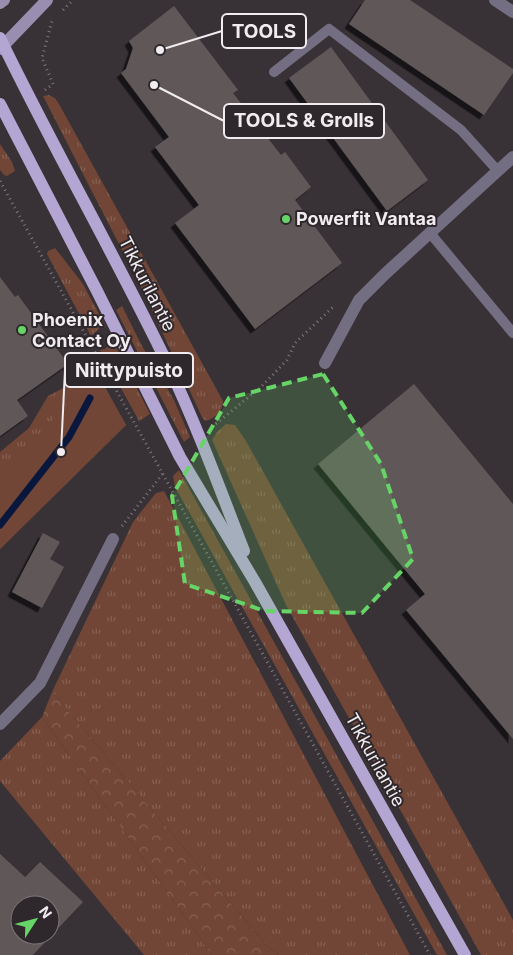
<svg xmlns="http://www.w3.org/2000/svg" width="513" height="955" font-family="Inter,sans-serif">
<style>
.grass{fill:url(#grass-tufts)}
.forest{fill:url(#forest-crowns)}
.park{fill:#714636}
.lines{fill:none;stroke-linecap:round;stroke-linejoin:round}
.stream{stroke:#09173d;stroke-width:7}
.building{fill:#615859;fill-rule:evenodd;filter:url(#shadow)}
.path{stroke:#7f797d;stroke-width:3;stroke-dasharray:1 4;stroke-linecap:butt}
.service{stroke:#746e83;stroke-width:10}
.minor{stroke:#746e83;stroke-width:12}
.secondary{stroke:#998eb0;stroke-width:12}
.primary{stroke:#b4a6d3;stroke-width:12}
.marked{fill:#66d466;fill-opacity:0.2;stroke:#66d466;stroke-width:4;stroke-dasharray:10 6;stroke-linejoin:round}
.poi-dot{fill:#66d466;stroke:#2e282c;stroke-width:2}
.labels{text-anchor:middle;stroke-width:4;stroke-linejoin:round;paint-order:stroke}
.poi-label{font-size:18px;font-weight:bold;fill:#f0ecef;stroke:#2e282c;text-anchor:start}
.street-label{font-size:18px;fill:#f0ecef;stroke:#2e282c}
.leader{fill:none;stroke:#f0ecef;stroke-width:2}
.callout-dot{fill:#f0ecef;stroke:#2e282c;stroke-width:2}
.callout{fill:#2e282c;stroke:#f0ecef;stroke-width:2}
.callout-label{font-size:19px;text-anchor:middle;font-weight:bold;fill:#f0ecef}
</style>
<defs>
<pattern id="grass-tufts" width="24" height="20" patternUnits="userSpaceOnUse" patternTransform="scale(1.25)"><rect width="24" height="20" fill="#714636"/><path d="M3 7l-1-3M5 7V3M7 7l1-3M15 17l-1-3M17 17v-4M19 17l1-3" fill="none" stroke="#866153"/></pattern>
<pattern id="forest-crowns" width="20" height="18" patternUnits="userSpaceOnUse" patternTransform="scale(1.25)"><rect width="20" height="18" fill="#714636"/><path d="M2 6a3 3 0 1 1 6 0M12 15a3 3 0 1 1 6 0" fill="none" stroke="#866153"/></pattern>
<filter id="shadow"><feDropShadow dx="-4.5" dy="4.5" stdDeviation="0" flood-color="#0009"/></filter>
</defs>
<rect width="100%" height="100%" fill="#383136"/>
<!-- grass -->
<g class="grass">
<path d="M 49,95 L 55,98 L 59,104 L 223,401 C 223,411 215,418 206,421 L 203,419 L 140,285 L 43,96 Z"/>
<polygon points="0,144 12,162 15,171 7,176 4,175 0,170"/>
<polygon points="55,248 83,284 106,327 100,328 91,336 47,254 48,251"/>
<polygon points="122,306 142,346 173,398 190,437 184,442 116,310"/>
<polygon points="113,341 150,414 139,421 100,350 105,349"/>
<polygon points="96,371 126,425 0,549 0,452 29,428 48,396"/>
<polygon points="226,424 235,425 246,441 513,920 513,955 481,955 286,605 212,440 217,432"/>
<polygon points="179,470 447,955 437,955 175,487 173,476"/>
<polygon points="164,491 410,955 279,955 267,946 52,692 133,522 156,493"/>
<polygon points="42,717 212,955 144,955 0,781 0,761"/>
</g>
<!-- forest -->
<polygon class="forest" points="52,692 267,946 279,955 212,955 42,717"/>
<!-- park -->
<polygon class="park" points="96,371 126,425 0,549 0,479"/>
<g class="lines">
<!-- stream -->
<polyline class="stream" points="0,525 69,437 90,398"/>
</g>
<!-- building -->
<g class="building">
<polygon points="365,0 410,0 513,69 513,73 484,115 349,24"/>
<polygon points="174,6 238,90 233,93 281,155 285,152 311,187 295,200 342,263 255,329 175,223 199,205 155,147 169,137 121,73 126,69 133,48 129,41"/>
<polygon points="331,47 428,180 387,211 289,78"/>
<polygon points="0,277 15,297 18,295 68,364 17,400 28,416 0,436"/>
<polygon points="414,384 513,504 513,739 406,610 425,594 318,464"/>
<polygon points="43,533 60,542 50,559 64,567 42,608 12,592"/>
<path d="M 0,854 L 25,877 L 40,862 L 83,902 L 33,955 L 0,955 ZM 20,905 L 50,905 L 50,935 L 20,935 Z"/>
</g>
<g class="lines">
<!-- path -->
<g class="path">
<polyline points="63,10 73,0"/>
<polyline points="45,90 53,84 42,58 52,21"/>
<polyline points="0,181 430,955"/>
<polyline points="212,427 261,387 287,360 295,343 333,307"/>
<polyline points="122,526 164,472"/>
</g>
<!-- service -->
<g class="service">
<polyline points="274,72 329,29 461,130 498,171"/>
<polyline points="430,233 513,333"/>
</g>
<!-- minor -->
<g class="minor">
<polyline points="495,0 513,12"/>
<polyline points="325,363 359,300 385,274 513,157"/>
<polyline points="0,724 40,683 113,539"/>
</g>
<!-- secondary -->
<g class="secondary">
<polyline points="0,3 4,0"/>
<polyline points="0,49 47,0"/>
</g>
<!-- primary -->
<g class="primary">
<path d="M 0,38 C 53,148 115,255 168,365 C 197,426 220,489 244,551"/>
<polyline points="0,104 97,291 180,457 255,582 465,955"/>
</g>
</g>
<!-- marked area -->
<path class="marked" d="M 323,374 L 381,464 L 413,559 L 362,613 L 265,611 L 185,584 L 172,496 L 229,398 Z"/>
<!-- markers -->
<g class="poi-dot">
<circle cx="286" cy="219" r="5"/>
<circle cx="22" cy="330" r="5"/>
</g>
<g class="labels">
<!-- poi labels -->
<g class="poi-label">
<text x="296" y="225">Powerfit Vantaa</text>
<text x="32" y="326">Phoenix<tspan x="32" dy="21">Contact Oy</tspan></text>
</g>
<!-- street labels -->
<g class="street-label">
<text transform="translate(147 284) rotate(63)" y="6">Tikkurilantie</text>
<text transform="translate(375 760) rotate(61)" y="6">Tikkurilantie</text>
</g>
</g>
<!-- callouts -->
<path class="leader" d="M160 50L222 31M154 85L224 121M61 452L65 370"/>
<g class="callout-dot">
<circle cx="160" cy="50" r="5"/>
<circle cx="154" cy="85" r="5"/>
<circle cx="61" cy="452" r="5"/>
</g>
<g class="callout">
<rect x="222" y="14" width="84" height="34" rx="5"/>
<rect x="224" y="104" width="160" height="34" rx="5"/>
<rect x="65" y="353" width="128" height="34" rx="5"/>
</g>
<g class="callout-label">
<text x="264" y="38">TOOLS</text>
<text x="304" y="127">TOOLS &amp; Grolls</text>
<text x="129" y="377">Niittypuisto</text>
</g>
<!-- north arrow -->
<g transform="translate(35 920) rotate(54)"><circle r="24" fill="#2e282c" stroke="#7c767a"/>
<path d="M0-4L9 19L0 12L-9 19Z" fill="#66d466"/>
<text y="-8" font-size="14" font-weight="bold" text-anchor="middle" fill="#f0ecef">N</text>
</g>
</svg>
